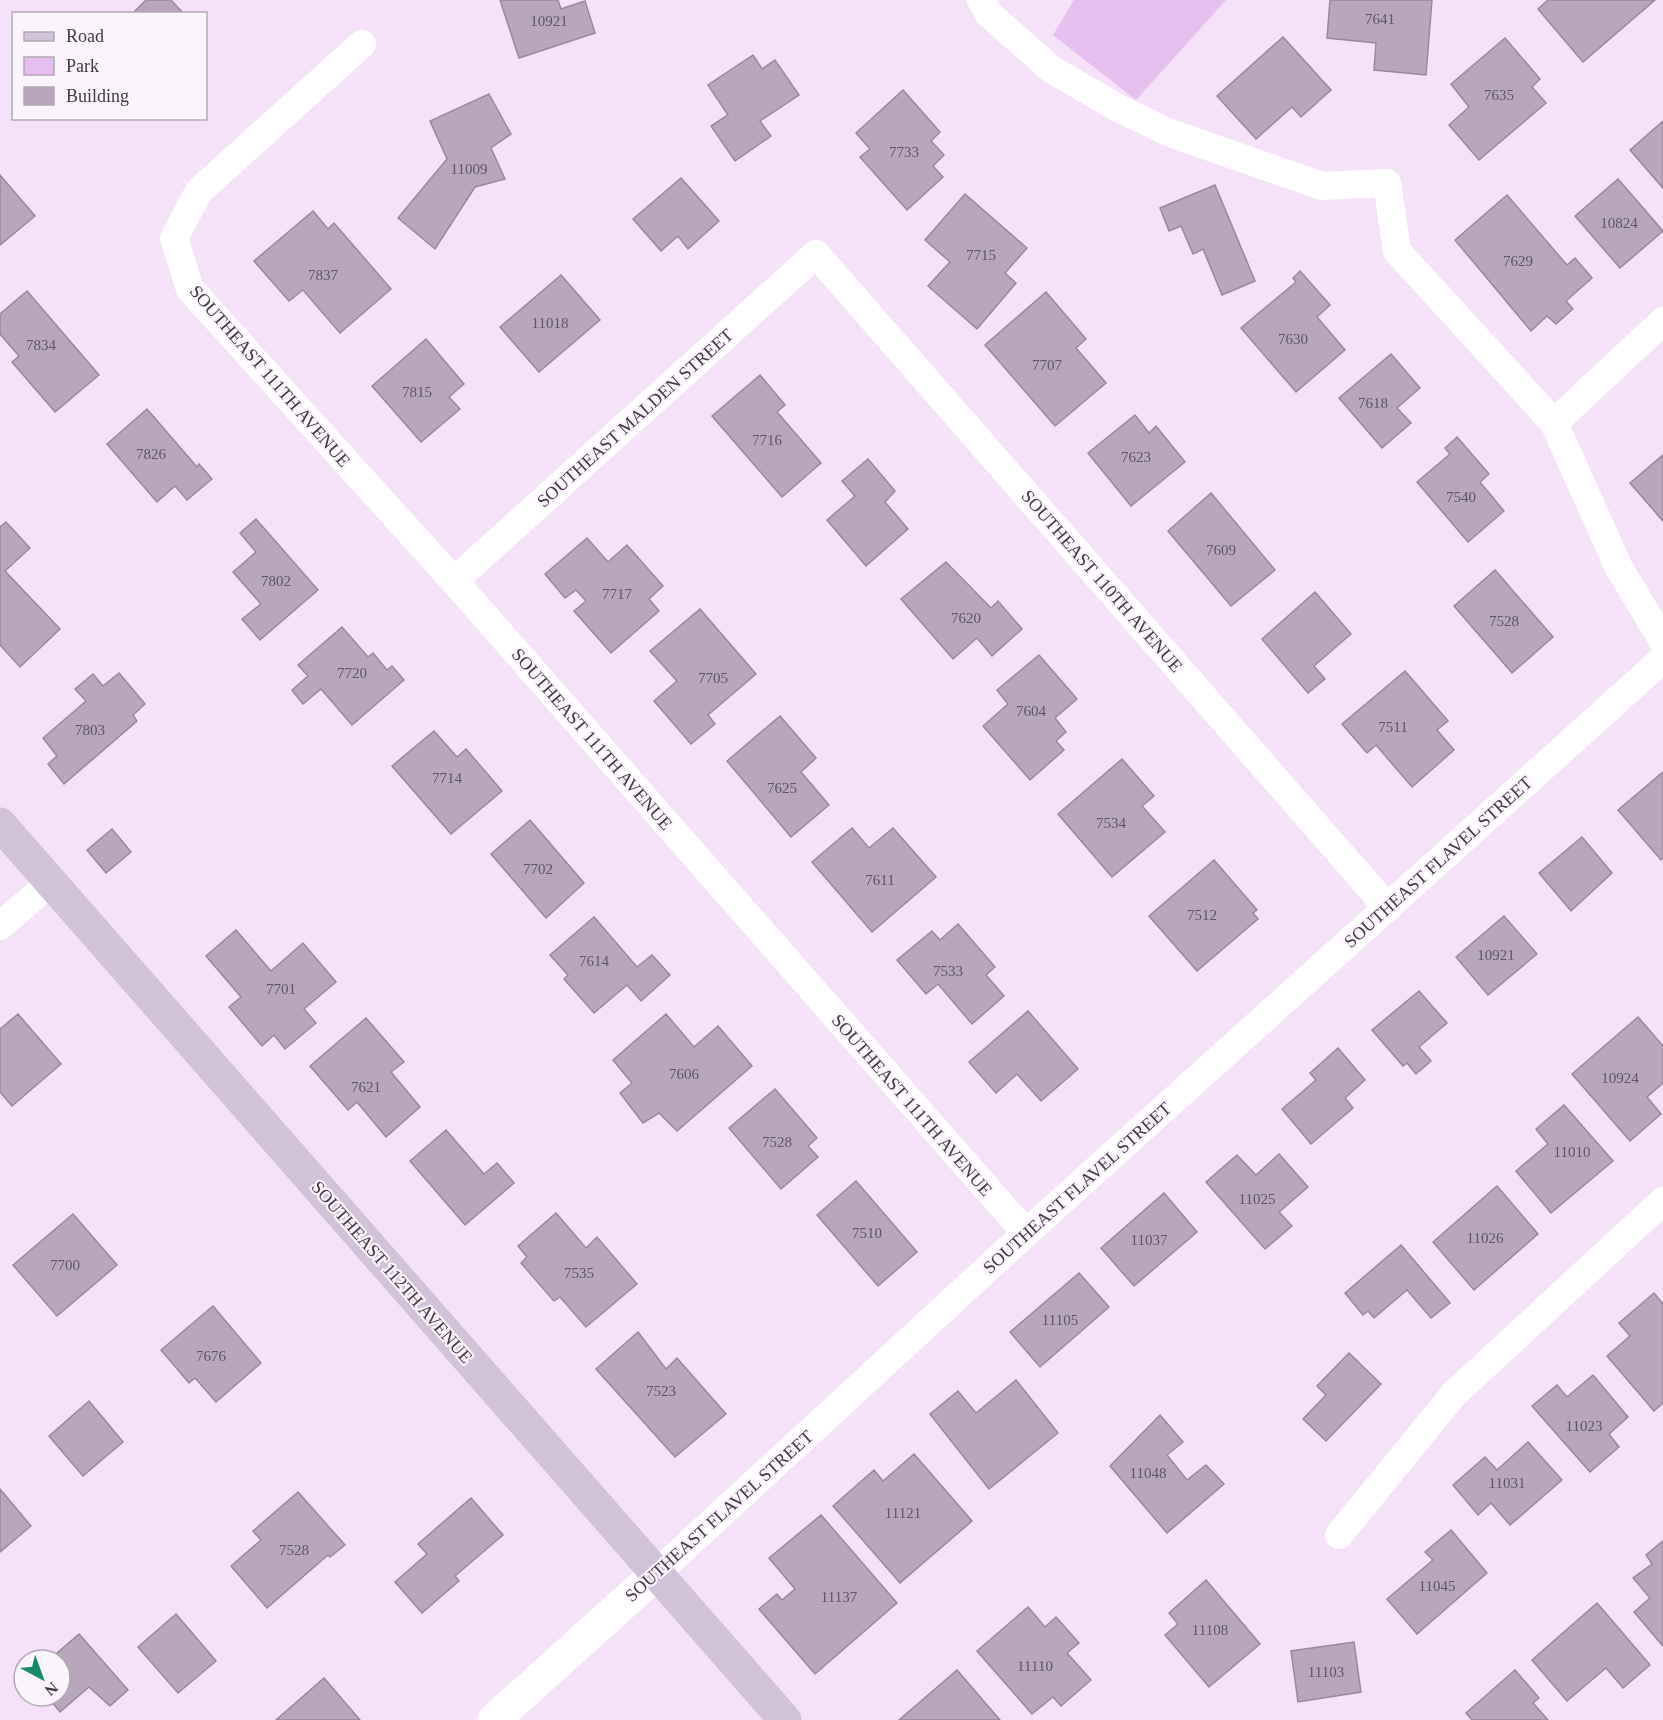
<svg xmlns="http://www.w3.org/2000/svg" width="1663" height="1720" font-family="'Times New Roman',serif">
<style>
.green{fill:#e6bef0}
.building{fill:#b8a7bc;stroke:#99889d;stroke-width:1.5}
.lines{fill:none;stroke-linecap:round;stroke-linejoin:round}
.minor{stroke:#fff;stroke-width:28}
.tertiary{stroke:#fff;stroke-width:33}
.secondary{stroke:#d2c2d7;stroke-width:33}
.labels{text-anchor:middle;stroke-width:4.5;stroke-linejoin:round;paint-order:stroke}
.number-label{font-size:15px;fill:#5f5460}
.street-label{font-size:18px;fill:#413942;stroke:#fbf4fd}
</style>
<rect width="100%" height="100%" fill="#f5e2f9"/>
<!-- green -->
<polygon class="green" points="1074,0 1226,0 1136,100 1053,35"/>
<!-- building -->
<g class="building">
<polygon points="146,0 171,0 184,14 132,14"/>
<polygon points="500,0 558,0 561,9 585,1 595,33 519,58"/>
<polygon points="1330,0 1432,0 1426,75 1374,70 1376,43 1327,38"/>
<polygon points="1548,0 1655,0 1583,62 1538,9"/>
<polygon points="1283,37 1331,90 1301,117 1292,107 1256,139 1217,96"/>
<polygon points="1505,38 1540,79 1532,87 1546,103 1479,160 1449,125 1469,107 1451,84"/>
<polygon points="753,55 762,69 775,60 799,95 760,121 771,136 735,161 711,126 728,115 708,85"/>
<polygon points="903,90 940,132 931,141 944,155 933,166 943,177 907,210 860,157 870,149 856,133"/>
<polygon points="489,94 511,134 491,148 505,179 475,187 435,249 398,218 447,159 430,121"/>
<polygon points="1663,121 1663,188 1630,150"/>
<polygon points="0,175 35,216 0,245"/>
<polygon points="681,178 719,221 688,249 678,236 661,251 633,219"/>
<polygon points="1618,179 1663,231 1620,268 1575,216"/>
<polygon points="1215,185 1255,281 1222,295 1203,249 1193,254 1181,226 1169,231 1160,208"/>
<polygon points="965,194 1027,248 1005,273 1016,283 977,329 928,286 950,262 925,240"/>
<polygon points="1507,195 1567,265 1575,258 1592,278 1566,301 1573,309 1556,324 1547,316 1531,331 1455,240"/>
<polygon points="313,211 328,229 334,223 391,289 340,333 303,290 289,301 254,261"/>
<polygon points="1300,271 1330,305 1317,317 1345,350 1296,392 1241,328 1296,282 1293,278"/>
<polygon points="561,275 600,320 539,372 500,327"/>
<polygon points="27,291 99,375 55,412 12,362 19,356 0,334 0,314"/>
<polygon points="1046,292 1086,339 1076,348 1106,383 1055,426 985,345"/>
<polygon points="426,339 464,384 449,397 460,409 421,442 372,386"/>
<polygon points="1391,354 1420,388 1397,408 1411,423 1382,448 1339,398"/>
<polygon points="760,375 785,405 777,412 821,463 782,497 712,416"/>
<polygon points="147,409 197,467 199,464 212,479 187,500 175,486 157,502 107,444"/>
<polygon points="1135,415 1149,433 1156,426 1185,462 1131,506 1088,453"/>
<polygon points="1457,437 1489,474 1480,482 1504,511 1468,542 1417,482 1450,454 1445,448"/>
<polygon points="1663,455 1663,521 1630,483"/>
<polygon points="868,459 895,491 885,502 908,529 866,566 827,520 855,496 842,481"/>
<polygon points="1211,493 1275,570 1231,606 1168,531"/>
<polygon points="256,519 318,590 260,640 242,619 261,604 233,572 256,552 240,533"/>
<polygon points="6,522 30,548 5,571 60,629 20,667 0,645 0,527"/>
<polygon points="587,538 608,562 627,545 663,586 649,599 659,611 611,653 574,611 586,601 576,590 565,598 545,574"/>
<polygon points="946,562 991,608 998,601 1022,629 992,656 977,638 953,659 901,599"/>
<polygon points="1495,570 1553,637 1512,673 1454,606"/>
<polygon points="1315,592 1351,634 1314,666 1325,679 1308,693 1262,639"/>
<polygon points="700,609 756,674 708,715 715,724 691,744 654,701 677,681 650,651"/>
<polygon points="342,627 368,657 373,653 387,670 392,666 404,680 352,725 321,689 303,704 292,690 308,676 298,665"/>
<polygon points="1039,655 1077,699 1055,718 1066,732 1056,741 1064,750 1030,780 983,726 1008,704 997,690"/>
<polygon points="1405,671 1448,721 1437,730 1454,750 1412,787 1376,745 1367,753 1342,724"/>
<polygon points="119,673 145,704 133,715 137,721 64,784 48,764 57,756 43,738 86,701 75,689 93,674 103,686"/>
<polygon points="780,716 816,758 801,772 829,805 791,837 727,761"/>
<polygon points="434,731 457,757 466,749 502,791 451,834 392,766"/>
<polygon points="1122,759 1154,796 1142,806 1165,832 1112,877 1058,814"/>
<polygon points="1663,772 1663,858 1661,860 1618,810"/>
<polygon points="530,820 584,883 546,918 491,854"/>
<polygon points="852,828 869,848 893,828 936,877 872,932 812,862"/>
<polygon points="112,829 131,852 106,873 87,850"/>
<polygon points="1582,837 1612,873 1571,911 1539,873"/>
<polygon points="1214,860 1257,910 1253,913 1258,919 1197,971 1149,916"/>
<polygon points="1504,916 1537,954 1488,995 1456,957"/>
<polygon points="594,917 637,967 652,955 670,975 641,1001 627,985 594,1013 564,979 568,975 550,955"/>
<polygon points="958,924 995,967 986,975 1004,996 972,1024 938,984 926,994 897,960 932,931 940,940"/>
<polygon points="236,930 271,971 303,943 336,982 304,1009 316,1023 285,1049 274,1035 262,1046 229,1007 241,997 206,956"/>
<polygon points="1419,991 1447,1023 1419,1047 1431,1061 1416,1074 1407,1063 1403,1066 1372,1030"/>
<polygon points="1028,1011 1078,1069 1041,1101 1017,1074 996,1093 969,1062"/>
<polygon points="18,1014 61,1064 12,1106 0,1092 0,1029"/>
<polygon points="666,1014 694,1047 718,1026 752,1066 677,1131 659,1113 643,1123 620,1093 632,1083 613,1060"/>
<polygon points="1638,1017 1663,1046 1663,1083 1647,1097 1661,1114 1630,1141 1572,1074"/>
<polygon points="366,1018 404,1062 391,1072 420,1107 386,1137 357,1102 348,1110 310,1066"/>
<polygon points="1338,1048 1365,1080 1345,1098 1353,1108 1311,1144 1282,1109 1316,1080 1310,1073"/>
<polygon points="775,1089 817,1138 808,1146 818,1157 781,1189 729,1128"/>
<polygon points="1564,1105 1613,1161 1551,1213 1516,1171 1548,1144 1536,1129"/>
<polygon points="446,1130 484,1174 497,1163 514,1183 465,1225 410,1161"/>
<polygon points="1279,1154 1308,1187 1279,1212 1292,1226 1265,1249 1206,1182 1237,1155 1256,1175"/>
<polygon points="856,1181 917,1252 878,1286 817,1215"/>
<polygon points="1497,1186 1538,1234 1474,1290 1433,1242"/>
<polygon points="1164,1193 1197,1232 1134,1286 1101,1248"/>
<polygon points="556,1213 586,1248 597,1237 637,1284 586,1327 560,1297 554,1301 521,1263 527,1257 518,1246"/>
<polygon points="73,1214 117,1265 57,1316 13,1265"/>
<polygon points="1401,1245 1450,1303 1431,1318 1407,1290 1374,1318 1368,1311 1363,1315 1345,1293"/>
<polygon points="1079,1273 1109,1307 1040,1367 1010,1332"/>
<polygon points="1654,1293 1663,1304 1663,1403 1654,1411 1607,1356 1630,1336 1619,1323"/>
<polygon points="213,1306 261,1363 216,1402 195,1378 189,1383 161,1350"/>
<polygon points="638,1332 666,1369 677,1358 726,1414 675,1457 596,1369"/>
<polygon points="1349,1353 1381,1384 1326,1441 1303,1419 1326,1395 1317,1386"/>
<polygon points="1593,1375 1628,1417 1609,1434 1619,1447 1590,1472 1532,1406 1557,1385 1567,1397"/>
<polygon points="1016,1380 1058,1433 989,1489 930,1414 958,1391 976,1413"/>
<polygon points="89,1401 123,1442 83,1476 49,1436"/>
<polygon points="1160,1415 1183,1442 1167,1455 1187,1480 1206,1465 1224,1484 1167,1533 1110,1466"/>
<polygon points="1528,1442 1562,1480 1510,1525 1491,1503 1478,1515 1453,1485 1485,1457 1497,1470"/>
<polygon points="914,1454 972,1521 900,1583 833,1506 874,1470 883,1481"/>
<polygon points="0,1489 31,1526 0,1552"/>
<polygon points="298,1492 345,1545 330,1557 328,1555 267,1608 231,1566 261,1540 253,1531"/>
<polygon points="471,1498 503,1535 455,1576 459,1581 422,1613 395,1582 427,1554 418,1544"/>
<polygon points="821,1515 897,1603 815,1674 759,1609 777,1594 782,1600 795,1589 769,1558"/>
<polygon points="1451,1530 1487,1573 1417,1634 1387,1599 1433,1560 1425,1552"/>
<polygon points="1663,1541 1663,1646 1634,1612 1650,1598 1633,1578 1652,1564 1646,1555"/>
<polygon points="1206,1580 1260,1644 1209,1687 1165,1635 1178,1624 1169,1613"/>
<polygon points="1597,1603 1650,1665 1623,1688 1606,1668 1567,1701 1532,1660"/>
<polygon points="1028,1607 1045,1627 1056,1617 1079,1643 1067,1653 1091,1680 1061,1706 1053,1697 1032,1714 977,1651"/>
<polygon points="176,1614 216,1661 178,1693 138,1647"/>
<polygon points="79,1634 128,1690 110,1706 89,1687 60,1712 47,1696 60,1696 60,1660 49,1660"/>
<polygon points="1354,1642 1361,1692 1298,1702 1291,1651"/>
<polygon points="957,1670 1000,1720 899,1720"/>
<polygon points="1515,1670 1539,1698 1533,1703 1548,1720 1472,1720 1466,1713"/>
<polygon points="324,1678 360,1720 276,1720"/>
</g>
<g class="lines">
<!-- minor -->
<g class="minor">
<polyline points="981,0 989,14 1051,69 1118,108 1170,133 1322,186 1387,183 1397,251 1554,423 1619,568 1663,641"/>
<polyline points="362,44 199,191 174,238 190,289 454,581 1026,1233"/>
<polyline points="1554,423 1663,321"/>
<polyline points="454,581 816,254 1388,908"/>
<polyline points="0,926 51,882"/>
<polyline points="1339,1535 1454,1394 1663,1201"/>
<polyline points="657,1573 1026,1233 1663,659"/>
</g>
<!-- tertiary -->
<polyline class="tertiary" points="494,1720 657,1573"/>
<!-- secondary -->
<polyline class="secondary" points="0,824 785,1720"/>
</g>
<g class="labels">
<!-- number labels -->
<g class="number-label">
<text x="1380" y="24">7641</text>
<text x="549" y="26">10921</text>
<text x="1499" y="100">7635</text>
<text x="904" y="157">7733</text>
<text x="469" y="174">11009</text>
<text x="1619" y="228">10824</text>
<text x="981" y="260">7715</text>
<text x="1518" y="266">7629</text>
<text x="323" y="280">7837</text>
<text x="550" y="328">11018</text>
<text x="1293" y="344">7630</text>
<text x="41" y="350">7834</text>
<text x="1047" y="370">7707</text>
<text x="417" y="397">7815</text>
<text x="1373" y="408">7618</text>
<text x="767" y="445">7716</text>
<text x="151" y="459">7826</text>
<text x="1136" y="462">7623</text>
<text x="1461" y="502">7540</text>
<text x="1221" y="555">7609</text>
<text x="276" y="586">7802</text>
<text x="617" y="599">7717</text>
<text x="966" y="623">7620</text>
<text x="1504" y="626">7528</text>
<text x="352" y="678">7720</text>
<text x="713" y="683">7705</text>
<text x="1031" y="716">7604</text>
<text x="1393" y="732">7511</text>
<text x="90" y="735">7803</text>
<text x="447" y="783">7714</text>
<text x="782" y="793">7625</text>
<text x="1111" y="828">7534</text>
<text x="538" y="874">7702</text>
<text x="880" y="885">7611</text>
<text x="1202" y="920">7512</text>
<text x="1496" y="960">10921</text>
<text x="594" y="966">7614</text>
<text x="948" y="976">7533</text>
<text x="281" y="994">7701</text>
<text x="684" y="1079">7606</text>
<text x="1620" y="1083">10924</text>
<text x="366" y="1092">7621</text>
<text x="777" y="1147">7528</text>
<text x="1572" y="1157">11010</text>
<text x="1257" y="1204">11025</text>
<text x="867" y="1238">7510</text>
<text x="1485" y="1243">11026</text>
<text x="1149" y="1245">11037</text>
<text x="65" y="1270">7700</text>
<text x="579" y="1278">7535</text>
<text x="1060" y="1325">11105</text>
<text x="211" y="1361">7676</text>
<text x="661" y="1396">7523</text>
<text x="1584" y="1431">11023</text>
<text x="1148" y="1478">11048</text>
<text x="1507" y="1488">11031</text>
<text x="903" y="1518">11121</text>
<text x="294" y="1555">7528</text>
<text x="1437" y="1591">11045</text>
<text x="839" y="1602">11137</text>
<text x="1210" y="1635">11108</text>
<text x="1035" y="1671">11110</text>
<text x="1326" y="1677">11103</text>
</g>
<!-- street labels -->
<g class="street-label">
<text transform="translate(270 376) rotate(49)" y="6">SOUTHEAST 111TH AVENUE</text>
<text transform="translate(635 418) rotate(-42)" y="6">SOUTHEAST MALDEN STREET</text>
<text transform="translate(1102 581) rotate(49)" y="6">SOUTHEAST 110TH AVENUE</text>
<text transform="translate(592 739) rotate(49)" y="6">SOUTHEAST 111TH AVENUE</text>
<text transform="translate(1438 862) rotate(-42)" y="6">SOUTHEAST FLAVEL STREET</text>
<text transform="translate(912 1105) rotate(49)" y="6">SOUTHEAST 111TH AVENUE</text>
<text transform="translate(1077 1188) rotate(-42)" y="6">SOUTHEAST FLAVEL STREET</text>
<text transform="translate(392 1272) rotate(49)" y="6">SOUTHEAST 112TH AVENUE</text>
<text transform="translate(719 1516) rotate(-42)" y="6">SOUTHEAST FLAVEL STREET</text>
</g>
</g>
<!-- legend -->
<rect x="12" y="12" width="195" height="108" fill="#fbf4fd" stroke="#b1a9b2" stroke-width="1.5"/>
<rect x="24" y="32" width="30" height="9" fill="#d2c2d7" stroke="#b1a9b2" stroke-width="1.5"/>
<text x="66" y="42" font-size="18" fill="#413942">Road</text>
<rect x="24" y="57" width="30" height="18" fill="#e6bef0" stroke="#b1a9b2" stroke-width="1.5"/>
<text x="66" y="72" font-size="18" fill="#413942">Park</text>
<rect x="24" y="87" width="30" height="18" fill="#b8a7bc" stroke="#b1a9b2" stroke-width="1.5"/>
<text x="66" y="102" font-size="18" fill="#413942">Building</text>
<!-- north arrow -->
<g transform="translate(42 1678) rotate(139)"><circle r="28" fill="#fbf4fd" stroke="#b1a9b2" stroke-width="1.5"/>
<path d="M0-4.5L10 22L0 15L-10 22Z" fill="#168b6c"/>
<text y="-9" font-size="16" font-weight="bold" text-anchor="middle" fill="#413942">N</text>
</g>
</svg>
